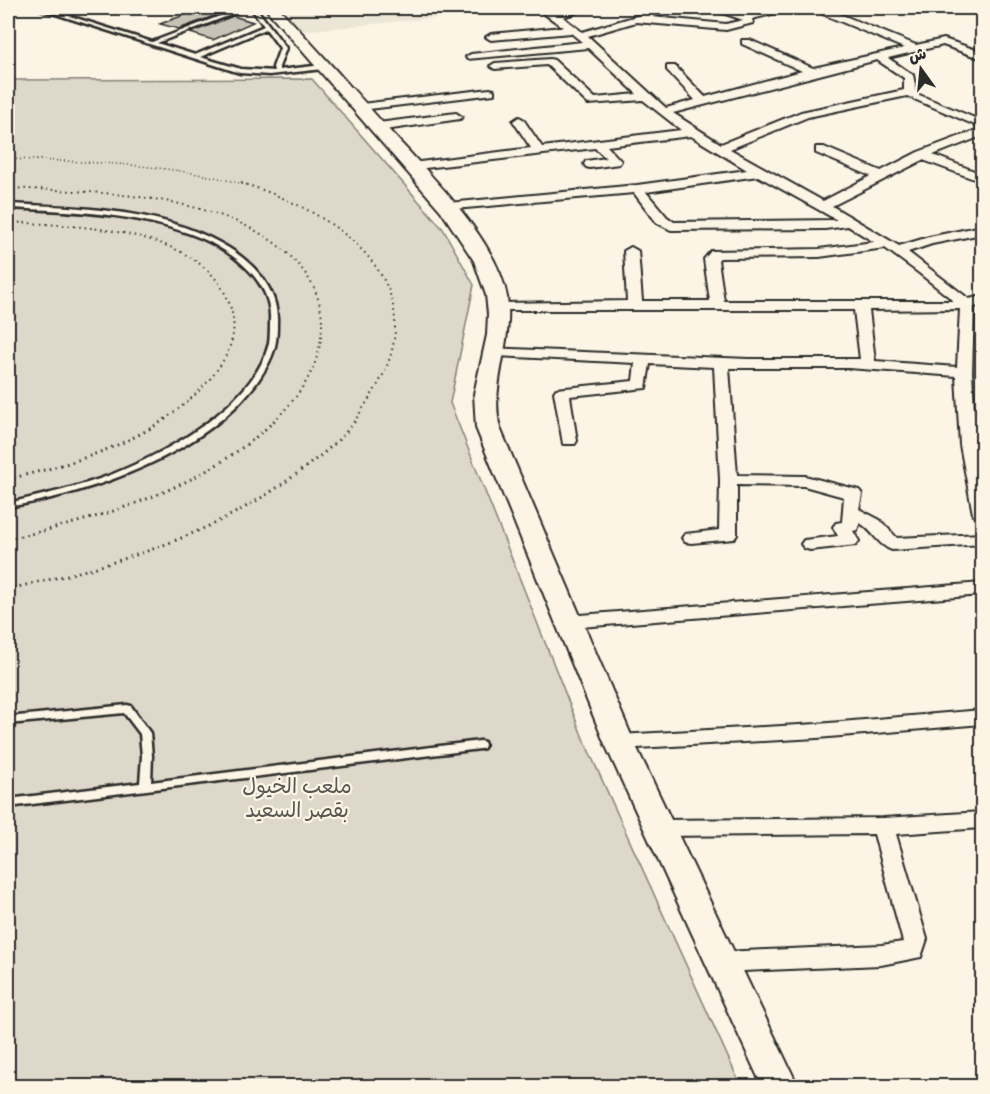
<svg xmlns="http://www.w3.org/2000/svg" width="990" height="1094" font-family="'Patrick Hand','Playpen Sans Arabic',sans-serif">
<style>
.built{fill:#ece6d7}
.green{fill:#ded8ca;stroke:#84827a;stroke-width:1.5}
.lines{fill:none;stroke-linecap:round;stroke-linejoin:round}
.stream{stroke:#7d7b74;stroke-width:4.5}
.building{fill:#c8c3b7;stroke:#2b2b2b;stroke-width:1.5}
.lane-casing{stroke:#2b2b2b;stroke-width:5}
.street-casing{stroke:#2b2b2b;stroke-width:4}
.secondary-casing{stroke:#2b2b2b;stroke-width:4}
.path-far2{stroke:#2b2b2b;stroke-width:1.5;stroke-dasharray:1 3;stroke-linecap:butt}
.path-far1{stroke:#2b2b2b;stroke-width:2;stroke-dasharray:1.5 4;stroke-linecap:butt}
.path{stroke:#2b2b2b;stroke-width:3;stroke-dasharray:1.5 4.5;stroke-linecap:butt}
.lane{fill:#fcf5e5;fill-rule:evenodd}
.street{fill:#fcf5e5;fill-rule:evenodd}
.secondary{fill:#fcf5e5;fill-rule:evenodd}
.labels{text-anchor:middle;stroke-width:4.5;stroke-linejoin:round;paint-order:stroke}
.near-park-label{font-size:21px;fill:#585653;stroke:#fcf5e5}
</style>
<rect width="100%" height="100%" fill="#fcf5e5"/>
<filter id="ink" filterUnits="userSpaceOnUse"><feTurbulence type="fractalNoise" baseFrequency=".0167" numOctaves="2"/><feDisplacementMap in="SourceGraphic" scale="12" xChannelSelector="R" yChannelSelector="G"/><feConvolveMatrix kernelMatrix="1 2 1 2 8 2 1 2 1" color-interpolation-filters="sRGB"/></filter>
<g filter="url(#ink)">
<!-- built -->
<polygon class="built" points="281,8 535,8 303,31"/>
<!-- green -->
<polygon class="green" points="312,79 443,229 474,285 450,403 583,738 741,1086 8,1086 8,80"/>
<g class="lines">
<!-- stream -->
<polyline class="stream" points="981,326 982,345"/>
</g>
<!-- building -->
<g class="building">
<polygon points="203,8 222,13 179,29 160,24"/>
<polygon points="233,16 253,22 213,40 190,33"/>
</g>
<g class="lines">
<!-- lane casing -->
<g class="lane-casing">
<g id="lane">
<path d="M 37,8 L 44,8 L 152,42 L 241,8 L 246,8 L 246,9 L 157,43 L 195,55 L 264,26 L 251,8 L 256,8 L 286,48 L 279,67 L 279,70 L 323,65 L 326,67 L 323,69 L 269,75 L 240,73 ZM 266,29 L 280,48 L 273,67 L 274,71 L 241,69 L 200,57 Z"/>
<path d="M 8,204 C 76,207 160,209 220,243 C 250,259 279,287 277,323 C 277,329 277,335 276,341 C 274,356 265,370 257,382 C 205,454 92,493 8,507 L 8,503 C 43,495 79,487 113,474 C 168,452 254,405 269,343 C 270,336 270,327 270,320 C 272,281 233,252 201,238 C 140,213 73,211 8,208 Z"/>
<polygon points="127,705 131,706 150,733 152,756 151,782 480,741 484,742 485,745 484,748 480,749 8,807 8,799 140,783 142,756 140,734 124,713 8,724 8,717"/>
</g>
</g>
<!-- street casing -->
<g class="street-casing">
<g id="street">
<path d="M 536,8 L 547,8 L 556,13 L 572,8 L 585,8 L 584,10 L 563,17 L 582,32 L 664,8 L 678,8 L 652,17 L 726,24 L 743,20 L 714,10 L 713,8 C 726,8 735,13 746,14 C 757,14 775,8 789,8 L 788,10 L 752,19 L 753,23 L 726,30 L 636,22 L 588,36 L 666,108 L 695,100 L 667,70 L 667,66 L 675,66 L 705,97 L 802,71 L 742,44 L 742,40 L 750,40 L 813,68 L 904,48 L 813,10 L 812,8 L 825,8 L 916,45 L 944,39 L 982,52 L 982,59 L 943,45 L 888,58 L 913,75 L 917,94 L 982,121 L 982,136 L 933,155 L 982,174 L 982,182 L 923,160 L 832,206 L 899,246 L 929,237 L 982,226 L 982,234 L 932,244 L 908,252 L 969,299 L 982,296 L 982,305 L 974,307 L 972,372 L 976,445 L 982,475 L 982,519 L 976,518 L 973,514 L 960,445 L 956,376 L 848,368 L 729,368 L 737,475 L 805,476 L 859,490 L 862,494 L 859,509 L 880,520 L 897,538 L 982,534 L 982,544 L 892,550 C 879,546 872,530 860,523 L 857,530 L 853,531 L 859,541 L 856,545 L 810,550 L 804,548 L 801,544 L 804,540 L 838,536 L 833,527 L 836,523 L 842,522 L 844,497 L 804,486 L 737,485 L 737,535 L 734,539 L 691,543 L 685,542 L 682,538 L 685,534 L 719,530 L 720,480 L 714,367 L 650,364 L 646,388 L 570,396 L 577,441 L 575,444 L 563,444 L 554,392 L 556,389 L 633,381 L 635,363 L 495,356 L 487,351 L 490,348 L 748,359 L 860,359 L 854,310 L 500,310 L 495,309 L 493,306 L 495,303 L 627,301 L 624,251 L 631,247 L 638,251 L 642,301 L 710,301 L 704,259 L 711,251 L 819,249 L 874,242 L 848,226 L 825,229 L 671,230 L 657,223 L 634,193 L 443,210 L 441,207 L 448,203 L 637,185 L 747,170 L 691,136 L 607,146 L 621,161 L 619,164 L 590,168 L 586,167 L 584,164 L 586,161 L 606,158 L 595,148 L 408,170 L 406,167 L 412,163 L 531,148 L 513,121 L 519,117 L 523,119 L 542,147 L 681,130 L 643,100 L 588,104 L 547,65 L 495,69 L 490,66 L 495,63 L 550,59 L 554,60 L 595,98 L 637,94 L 588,48 L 467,59 L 466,57 L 471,54 L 582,42 L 571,33 L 491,40 L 486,37 L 491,34 L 563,27 ZM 877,60 L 904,78 L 904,90 L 801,112 L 721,144 L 673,113 ZM 907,96 L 982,128 L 918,152 L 881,171 L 824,147 L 816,147 L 816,153 L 871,176 L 823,201 L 730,149 L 808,117 ZM 758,176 L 837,220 L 674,222 L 667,217 L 646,192 ZM 885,248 L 919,273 L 954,301 L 724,301 L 718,260 L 720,258 L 819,257 ZM 960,309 L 957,367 L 875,361 L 869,310 Z"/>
<polygon points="490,89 494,90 494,94 361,110 355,107 361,104"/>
<polygon points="456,113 462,117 460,119 378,131 372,127 378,123"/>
<polygon points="982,583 982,595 568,628 561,626 558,622 561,618 568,616"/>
<polygon points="982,710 982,724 817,738 619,749 612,747 609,742 612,737 619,735 817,724"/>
<polygon points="982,812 982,828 896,834 927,939 921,957 881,965 721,972 712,969 709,962 712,955 721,952 881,945 903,942 874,834 658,836 650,834 647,828 650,822 658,820 883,818"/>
</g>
</g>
<!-- secondary casing -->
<g class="secondary-casing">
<path id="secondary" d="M 265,8 L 279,8 C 316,48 353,89 389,130 C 428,173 497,239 507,297 C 514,342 489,384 500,428 L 634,742 L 798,1086 L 762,1086 L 604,742 L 476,428 L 474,394 L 487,335 L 488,314 L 486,295 L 474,261 L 441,211 Z"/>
</g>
<!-- path-far2 -->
<g class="path-far2">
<polyline points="8,74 15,74"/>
<path d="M 8,159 C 88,162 168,163 246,185"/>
</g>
<!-- path-far1 -->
<g class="path-far1">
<path d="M 241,183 C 313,204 414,259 392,350 C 386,376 370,397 356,419"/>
<path d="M 8,188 C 96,192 233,192 297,263 C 312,280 322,300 322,324 C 321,364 304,391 276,419"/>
<path d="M 8,222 C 79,226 218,227 233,318 C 239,359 195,398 165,419"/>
</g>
<!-- path -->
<g class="path">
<path d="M 8,479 C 64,466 119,450 167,418"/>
<path d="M 8,539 C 104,518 206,488 277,418"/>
<path d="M 8,589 C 114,566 222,534 308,465 C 326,452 345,436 357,418"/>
</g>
<!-- lane -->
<use href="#lane" class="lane"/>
<!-- street -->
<use href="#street" class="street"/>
<!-- secondary -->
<use href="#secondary" class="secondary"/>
</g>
</g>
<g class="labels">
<!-- near-park labels -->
<g class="near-park-label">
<text x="297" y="793">ملعب الخيول<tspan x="297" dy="24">بقصر السعيد</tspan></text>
</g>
</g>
<!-- margin -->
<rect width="990" height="1094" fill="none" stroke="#fcf5e5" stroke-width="30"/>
<rect x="15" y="15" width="960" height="1064" fill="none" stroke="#2b2b2b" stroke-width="2" filter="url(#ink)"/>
<!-- north arrow -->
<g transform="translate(921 69) rotate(345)" stroke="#fcf5e5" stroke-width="4.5" paint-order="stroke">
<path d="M0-4.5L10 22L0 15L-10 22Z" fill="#2b2b2b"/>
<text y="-9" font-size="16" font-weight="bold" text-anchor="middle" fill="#2b2b2b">ش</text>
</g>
</svg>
